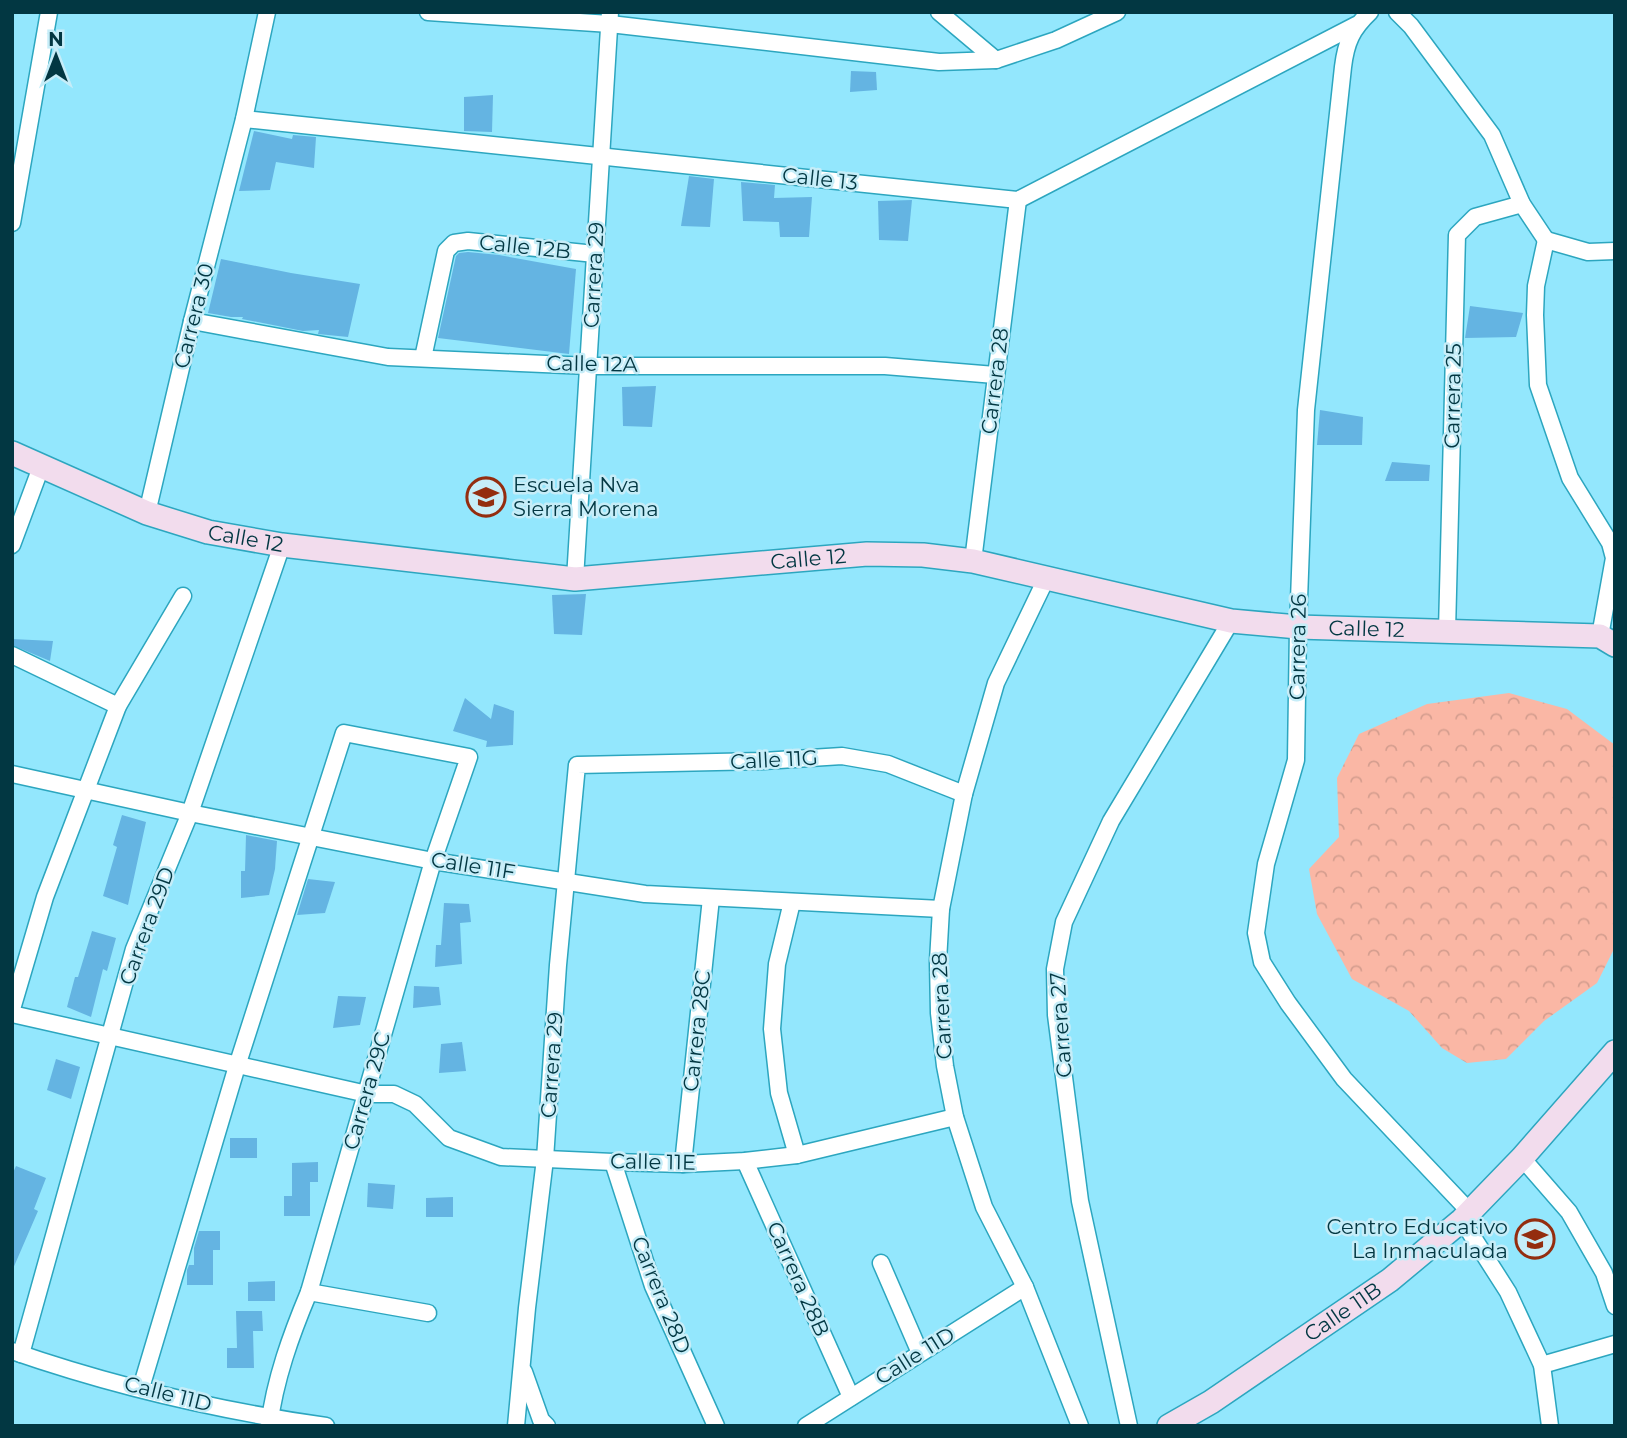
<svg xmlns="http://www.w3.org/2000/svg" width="1627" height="1438" font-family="Montserrat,sans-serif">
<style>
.forest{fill:url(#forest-crowns)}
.building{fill:#64b4e2}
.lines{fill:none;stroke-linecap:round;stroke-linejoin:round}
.street-casing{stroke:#2ca6bf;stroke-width:19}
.secondary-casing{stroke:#2ca6bf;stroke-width:26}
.street{stroke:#fff;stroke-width:16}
.secondary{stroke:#f2dced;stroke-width:23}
.labels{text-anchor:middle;stroke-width:5;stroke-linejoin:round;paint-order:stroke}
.street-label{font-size:21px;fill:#023742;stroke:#c6edf8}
.poi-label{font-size:21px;fill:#023742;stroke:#c6edf8;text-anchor:start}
</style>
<defs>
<pattern id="forest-crowns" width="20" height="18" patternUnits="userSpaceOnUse" patternTransform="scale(1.75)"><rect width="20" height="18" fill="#fab7a5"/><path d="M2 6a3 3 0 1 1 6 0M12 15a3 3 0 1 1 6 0" fill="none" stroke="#d59e8f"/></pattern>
</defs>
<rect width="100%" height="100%" fill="#93e7fd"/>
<!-- forest -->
<polygon class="forest" points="1509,693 1567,709 1615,745 1615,947 1597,983 1544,1021 1506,1059 1467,1063 1442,1048 1409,1011 1352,979 1317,914 1309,869 1339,837 1337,778 1359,734 1427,704"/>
<!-- building -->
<g class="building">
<polygon points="851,71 876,72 877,90 850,92"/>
<polygon points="493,95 492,132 464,131 464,97"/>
<polygon points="254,131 292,139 293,135 316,137 314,168 276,162 270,190 239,191"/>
<polygon points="689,176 714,179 710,227 681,226"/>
<polygon points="741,182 775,185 774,198 812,197 809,237 780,237 779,222 743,221"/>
<polygon points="912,200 908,241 879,240 878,201"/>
<polygon points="468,252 499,255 576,269 569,354 438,338 456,256 459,253"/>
<polygon points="221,259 291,273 360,284 348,337 318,334 319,330 303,331 242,319 243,317 231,317 208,313"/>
<polygon points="1470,306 1523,313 1516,337 1465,338"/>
<polygon points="656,386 652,427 623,426 622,387"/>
<polygon points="1320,410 1363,417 1362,445 1317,445"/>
<polygon points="1392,462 1430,465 1429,481 1385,481"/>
<polygon points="586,594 582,635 554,634 552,595"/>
<polygon points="12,639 53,641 50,661 12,645"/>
<polygon points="465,698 491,719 494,704 514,711 513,745 486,747 487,741 453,731"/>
<polygon points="122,815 146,822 128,905 103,896 117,847 113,845"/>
<polygon points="246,835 277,841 275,869 269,895 241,898 241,871 245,871"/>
<polygon points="308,879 335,882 325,913 297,915"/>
<polygon points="444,903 469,904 471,922 460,923 462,964 435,967 436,945 441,945"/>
<polygon points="92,931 116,938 107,971 103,969 91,1017 67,1007 75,977 78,977"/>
<polygon points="414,986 439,987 441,1005 413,1008"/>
<polygon points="338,996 366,997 360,1025 333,1028"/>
<polygon points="462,1042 466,1071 439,1073 441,1044"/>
<polygon points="56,1059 80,1067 71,1099 47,1090"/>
<rect x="230" y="1138" width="27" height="20"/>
<polygon points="318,1162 318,1182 310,1182 310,1216 284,1216 284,1196 292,1196 292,1163"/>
<polygon points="16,1166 46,1178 34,1209 38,1211 12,1271 12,1175"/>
<polygon points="368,1183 395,1185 393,1209 367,1207"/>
<polygon points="453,1197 453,1217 426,1217 426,1198"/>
<polygon points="199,1231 220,1231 220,1250 213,1250 213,1285 187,1285 187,1270 189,1265 194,1265 194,1248"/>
<polygon points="275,1281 275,1301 248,1301 248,1282"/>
<polygon points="236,1311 262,1311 263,1331 253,1331 254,1368 227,1368 227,1348 237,1348"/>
</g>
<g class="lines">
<!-- street casing -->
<g class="street-casing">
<g id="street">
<polyline points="428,12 610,24 939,62 996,60 1056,40 1117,12"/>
<polyline points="939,12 996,60"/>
<path d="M 1370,12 C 1352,29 1346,42 1343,67 L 1306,410 L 1298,627 L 1296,760 L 1266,864 L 1256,933 L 1262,962 L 1288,1003 L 1344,1079 L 1469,1211"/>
<polyline points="1397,12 1411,26 1492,135 1522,204 1546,240"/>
<polyline points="244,119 1018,200 1356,25"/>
<polyline points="12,223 49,12"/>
<polyline points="1546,240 1536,286 1535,315 1538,385 1570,478 1610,543 1614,558 1600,636"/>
<polyline points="1546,240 1588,252 1615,251"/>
<polyline points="192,321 388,357 589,366 885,366 995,375"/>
<polyline points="423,358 446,251 454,243 468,241 595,254"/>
<polyline points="147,513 192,321 244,119 267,12"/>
<polyline points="12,545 41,467"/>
<polyline points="973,561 1018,200"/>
<polyline points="575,579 610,12"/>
<polyline points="1046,579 996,683 964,794 941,909 938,961 939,1013 945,1066 955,1117 984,1207 1025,1287 1080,1426"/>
<polyline points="1447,631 1457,235 1475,217 1522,204"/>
<polyline points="12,655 118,706"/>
<polyline points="12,774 190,813 433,861 645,894 941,909"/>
<polyline points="792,902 777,964 772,1029 779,1093 797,1155"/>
<polyline points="12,1009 45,897 118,706 183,596"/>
<polyline points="12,1014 367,1094 394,1094 415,1104 449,1138 501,1157 613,1162 683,1164 745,1161 797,1155 955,1117"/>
<polyline points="1522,1158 1569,1212 1604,1273 1615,1306"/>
<polyline points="745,1161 851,1397"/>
<polyline points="613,1162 653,1286 716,1426"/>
<polyline points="683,1164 711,898"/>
<polyline points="1462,1220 1508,1292 1542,1365 1550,1426"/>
<polyline points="881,1263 920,1353"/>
<polyline points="309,1292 428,1313"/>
<path d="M 12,1351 C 113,1386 221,1411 326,1426"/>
<polyline points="21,1354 134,949 190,813 282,545"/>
<polyline points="1542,1365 1615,1344"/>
<polyline points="524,1372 541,1420 547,1426"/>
<path d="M 141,1388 L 237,1066 L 344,733 L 469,757 L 433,861 L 309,1292 C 291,1335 275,1379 269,1426"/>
<polyline points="516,1426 527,1308 545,1159 558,965 577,765 763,761 842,756 888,764 964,794"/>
<polyline points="806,1426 1025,1287"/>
<polyline points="1129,1426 1080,1201 1056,1015 1055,969 1064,922 1111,821 1231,621"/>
</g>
</g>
<!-- secondary casing -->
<g class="secondary-casing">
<g id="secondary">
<path id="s1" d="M 12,453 L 147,513 L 208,532 L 282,545 L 575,579 L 867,554 L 923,555 L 973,561 L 1231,621 L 1298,627 L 1600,636 L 1615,645"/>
<path id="s2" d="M 1169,1426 L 1211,1402 L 1390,1280 L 1462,1220 L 1522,1158 L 1615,1052"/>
</g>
</g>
<!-- street -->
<use href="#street" class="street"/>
<!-- secondary -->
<use href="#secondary" class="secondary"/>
</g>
<!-- icons -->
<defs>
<g id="school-ring" transform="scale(2.0125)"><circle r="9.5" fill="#c6edf8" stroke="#942d0f" stroke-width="1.5"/><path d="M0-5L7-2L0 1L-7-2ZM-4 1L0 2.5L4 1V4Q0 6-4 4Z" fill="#942d0f"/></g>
</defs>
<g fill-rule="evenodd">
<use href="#school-ring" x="486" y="497"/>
<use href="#school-ring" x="1535" y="1239"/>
</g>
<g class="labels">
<!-- street labels -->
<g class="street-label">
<text transform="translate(820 179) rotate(6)" y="7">Calle 13</text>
<text transform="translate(525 247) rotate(6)" y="7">Calle 12B</text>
<text transform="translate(594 275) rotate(-87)" y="7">Carrera 29</text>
<text transform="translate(194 316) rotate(-76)" y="7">Carrera 30</text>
<text transform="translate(592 364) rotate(1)" y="7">Calle 12A</text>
<text transform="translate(995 381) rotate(-83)" y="7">Carrera 28</text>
<text transform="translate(1453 396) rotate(-89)" y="7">Carrera 25</text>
<text dy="7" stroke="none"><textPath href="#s1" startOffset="250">Calle 12</textPath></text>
<text dy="7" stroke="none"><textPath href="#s1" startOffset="816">Calle 12</textPath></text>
<text dy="7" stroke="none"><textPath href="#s1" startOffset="1382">Calle 12</textPath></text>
<text transform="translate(1298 647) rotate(-89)" y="7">Carrera 26</text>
<text transform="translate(774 760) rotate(-3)" y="7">Calle 11G</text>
<text transform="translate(473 866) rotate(9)" y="7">Calle 11F</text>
<text transform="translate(147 926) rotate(-70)" y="7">Carrera 29D</text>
<text transform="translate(942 1006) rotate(-93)" y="7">Carrera 28</text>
<text transform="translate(1061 1025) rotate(-94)" y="7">Carrera 27</text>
<text transform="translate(697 1031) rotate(-84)" y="7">Carrera 28C</text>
<text transform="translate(552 1065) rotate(-86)" y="7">Carrera 29</text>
<text transform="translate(367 1091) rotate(-74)" y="7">Carrera 29C</text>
<text transform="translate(653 1162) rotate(1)" y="7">Calle 11E</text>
<text transform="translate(798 1279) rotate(66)" y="7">Carrera 28B</text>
<text transform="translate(661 1295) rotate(68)" y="7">Carrera 28D</text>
<text dy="7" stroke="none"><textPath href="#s2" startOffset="208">Calle 11B</textPath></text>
<text transform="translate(915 1356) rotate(-32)" y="7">Calle 11D</text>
<text transform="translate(168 1394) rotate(14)" y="7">Calle 11D</text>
</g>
<!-- poi labels -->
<g class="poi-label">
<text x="513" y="492">Escuela Nva<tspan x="513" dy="24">Sierra Morena</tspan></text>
<text x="1508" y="1234" text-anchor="end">Centro Educativo<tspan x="1508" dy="24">La Inmaculada</tspan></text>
</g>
</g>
<!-- border -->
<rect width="1627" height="1438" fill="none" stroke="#023742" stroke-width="28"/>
<!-- north arrow -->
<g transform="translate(56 56)" stroke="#c6edf8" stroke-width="5" paint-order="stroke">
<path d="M0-5L12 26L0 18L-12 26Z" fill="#023742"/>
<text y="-10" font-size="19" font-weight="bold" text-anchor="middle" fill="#023742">N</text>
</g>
</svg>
